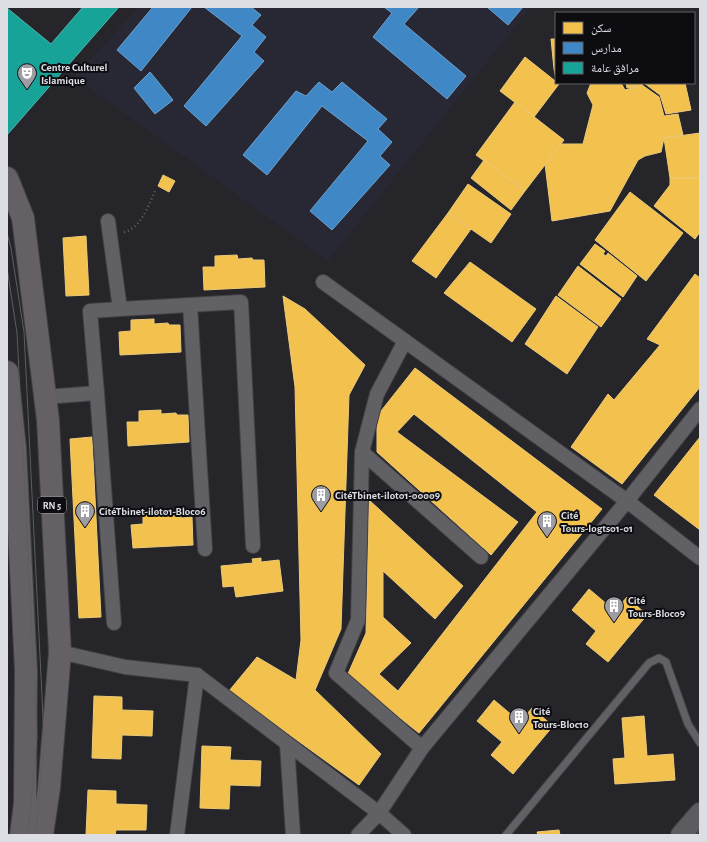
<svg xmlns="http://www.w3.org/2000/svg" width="707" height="842" font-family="'Alegreya Sans','Noto Naskh Arabic',sans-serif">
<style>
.built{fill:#282835}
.homes{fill:#f2c14e;stroke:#ecca7b}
.schools{fill:#3f88c5;stroke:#6ea2ce}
.public{fill:#17a398;stroke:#52b5af}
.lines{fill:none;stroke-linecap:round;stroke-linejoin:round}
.service-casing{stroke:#404045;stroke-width:9}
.minor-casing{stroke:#404045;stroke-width:16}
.secondary-casing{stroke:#404045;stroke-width:22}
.primary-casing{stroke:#404045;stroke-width:24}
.path{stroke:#646467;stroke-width:2.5;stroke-dasharray:1 3;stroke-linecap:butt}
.service{stroke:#606065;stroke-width:7}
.minor{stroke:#606065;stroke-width:14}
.secondary{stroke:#5c5b60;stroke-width:20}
.primary{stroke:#656065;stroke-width:22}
.tram{stroke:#5d5e61;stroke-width:1}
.labels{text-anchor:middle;stroke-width:4;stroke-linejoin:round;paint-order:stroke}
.shield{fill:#0d0d11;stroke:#9f9fa5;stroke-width:1}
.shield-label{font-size:10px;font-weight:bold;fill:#dddee4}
.poi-label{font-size:11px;font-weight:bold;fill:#dddee4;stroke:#0d0d11;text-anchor:start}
</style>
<rect width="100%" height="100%" fill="#25252a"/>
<!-- built -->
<polygon class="built" points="139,7 531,7 328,261 74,77"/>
<!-- homes -->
<g class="homes">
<polygon points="551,39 556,39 556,79 554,69"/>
<polygon points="525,57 559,84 534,117 500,91"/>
<polygon points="591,83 621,83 625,90 642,85 659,97 664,116 678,114 683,135 664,138 661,152 645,156 638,160 610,211 552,221 545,164 560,144 583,144 593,105 587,93"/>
<polygon points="626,83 644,83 640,86 627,88"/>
<polygon points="644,83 685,83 691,110 666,114 660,95"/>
<polygon points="515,102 564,140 525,191 476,155"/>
<polygon points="700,133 700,178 670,178 664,138"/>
<polygon points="484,160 525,191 511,210 471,178"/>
<polygon points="163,175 175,181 169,192 158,186"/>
<polygon points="670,178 700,178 700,232 695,239 654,206 670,185"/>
<polygon points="468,184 511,214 491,243 448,213"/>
<polygon points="630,192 683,233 646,281 595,240"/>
<polygon points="448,213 471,229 436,278 412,261"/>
<polygon points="86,236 89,295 66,296 63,238"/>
<polygon points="595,244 605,251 603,254 606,256 608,253 637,276 623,297 580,264"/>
<polygon points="237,255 238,259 252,258 253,260 264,260 265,287 204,290 203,267 215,267 215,256"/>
<polygon points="470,262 536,309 512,342 444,293"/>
<polygon points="578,266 621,299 601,327 558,295"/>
<polygon points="695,274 700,278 700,387 622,484 571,447 608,394 614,400 660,345 647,339"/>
<polygon points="283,296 305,309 365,365 349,395 341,629 315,690 381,754 359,785 229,691 257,657 296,680 301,640 295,387"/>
<polygon points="556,296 598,327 567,374 525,344"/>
<polygon points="154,319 154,324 168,323 169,325 180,325 181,352 120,355 119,332 131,331 131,320"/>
<polygon points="415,368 602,509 419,733 347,676 366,633 369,500 463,586 435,619 383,571 383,617 411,643 379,674 398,691 537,512 414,414 397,432 518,522 491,555 377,452 377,416"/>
<polygon points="161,410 161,414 176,413 177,415 188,415 189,442 128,446 127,422 139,422 139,411"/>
<polygon points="92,437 101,617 79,618 70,439"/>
<polygon points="700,437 700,530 654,495"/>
<polygon points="165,512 166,516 180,515 182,518 192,517 193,545 133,548 131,525 143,524 143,513"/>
<polygon points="261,558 261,562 279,560 283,591 236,597 234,586 223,587 221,566 253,563 252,559"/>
<polygon points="589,589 615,611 627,597 647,615 608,662 586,644 596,631 572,610"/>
<polygon points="94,696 122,697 122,710 153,711 152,736 122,735 121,759 92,758"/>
<polygon points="494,700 520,722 532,708 553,726 513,774 491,755 502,742 477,721"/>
<polygon points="644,716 647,756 673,754 675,780 615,784 613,759 625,758 622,718"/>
<polygon points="202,746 231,747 230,760 261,761 260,786 230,785 229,809 200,808"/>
<polygon points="88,790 116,791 116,804 147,805 146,830 116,830 115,835 86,835"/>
<polygon points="559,830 560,835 538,835 537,832"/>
</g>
<!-- schools -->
<g class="schools">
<polygon points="153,7 192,7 141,71 117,50"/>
<polygon points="204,7 251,7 261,15 252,25 266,37 254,52 264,61 206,126 184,106 242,36"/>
<polygon points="384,7 419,7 404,24 466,76 447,99 373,37 392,13"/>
<polygon points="487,7 523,7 508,25"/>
<polygon points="150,72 173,100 155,114 134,88"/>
<polygon points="319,82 332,92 342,82 387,119 378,129 392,142 380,156 390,165 332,230 310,211 368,141 322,106 267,175 243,155 296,91 306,96"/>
</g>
<!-- public -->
<polygon class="public" points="83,7 119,7 7,135 7,8 51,44"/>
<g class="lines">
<!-- service casing -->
<g class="service-casing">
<polyline id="service" points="506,835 649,663 659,658 666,662 688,724 700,743"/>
</g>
<!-- minor casing -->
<g class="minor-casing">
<g id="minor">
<polyline points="323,282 627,501 700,558"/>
<polyline points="190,305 205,549"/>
<polyline points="120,309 241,302 253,546"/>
<polyline points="405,341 377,394 362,452 358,620 336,673 422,748"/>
<polyline points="97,393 114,623"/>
<polyline points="45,397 97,393 90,311 120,309 108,221"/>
<polyline points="362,452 481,557"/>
<polyline points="60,652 125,667 197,675 379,813 404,835"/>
<polyline points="287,744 293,835"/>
<polyline points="177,835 197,675"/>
<polyline points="358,835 379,813 422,748 627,501 700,409"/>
</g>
</g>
<!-- secondary casing -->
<g class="secondary-casing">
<polyline id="secondary" points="681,835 700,813"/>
</g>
<!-- primary casing -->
<g class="primary-casing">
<g id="primary">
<polyline points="7,178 23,218 48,420 60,652 49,788 42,835"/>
<polyline points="7,372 15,448 26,671 25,803 21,835"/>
</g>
</g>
<!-- path -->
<path class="path" d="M 124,232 C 142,228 149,203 156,189"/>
<!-- service -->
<use href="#service" class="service"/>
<!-- minor -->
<use href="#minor" class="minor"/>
<!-- secondary -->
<use href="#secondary" class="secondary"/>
<!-- primary -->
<use href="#primary" class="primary"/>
<!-- tram -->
<g class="tram">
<polyline points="7,233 11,248 24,332 44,737 36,835"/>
<polyline points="7,268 17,333 37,737 28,835"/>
<polyline points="696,835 700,830"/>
</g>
</g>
<!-- icons -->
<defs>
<g id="theatre-pin" transform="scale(1)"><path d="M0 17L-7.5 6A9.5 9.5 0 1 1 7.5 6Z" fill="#9d9da3" stroke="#0d0d11"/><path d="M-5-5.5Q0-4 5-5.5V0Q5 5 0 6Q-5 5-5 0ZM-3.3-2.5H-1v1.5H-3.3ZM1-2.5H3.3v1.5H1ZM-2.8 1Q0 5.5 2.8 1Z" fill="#fff"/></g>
<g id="building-pin" transform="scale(1)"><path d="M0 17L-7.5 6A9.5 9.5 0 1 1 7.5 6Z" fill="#9d9da3" stroke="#0d0d11"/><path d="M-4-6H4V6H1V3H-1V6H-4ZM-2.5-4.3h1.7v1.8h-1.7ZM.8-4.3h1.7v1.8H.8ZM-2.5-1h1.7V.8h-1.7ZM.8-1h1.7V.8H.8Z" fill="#fff"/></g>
</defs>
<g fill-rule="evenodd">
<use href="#theatre-pin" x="27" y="73"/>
<use href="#building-pin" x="321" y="495"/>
<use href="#building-pin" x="85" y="511"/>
<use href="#building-pin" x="547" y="521"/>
<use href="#building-pin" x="614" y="606"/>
<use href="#building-pin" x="519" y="717"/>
</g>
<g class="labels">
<!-- shield labels -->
<rect class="shield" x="38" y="497" width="28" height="16" rx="3"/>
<g class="shield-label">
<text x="52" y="509">RN 5</text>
</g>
<!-- poi labels -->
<g class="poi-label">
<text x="41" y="71">Centre Culturel<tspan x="41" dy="13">Islamique</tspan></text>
<text x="335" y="499">CitéTbinet-ilot01-00009</text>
<text x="99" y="515">CitéTbinet-ilot01-Bloc06</text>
<text x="561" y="519">Cité<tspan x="561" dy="13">Tours-logts01-01</tspan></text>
<text x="628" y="604">Cité<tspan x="628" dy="13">Tours-Bloc09</tspan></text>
<text x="533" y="715">Cité<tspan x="533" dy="13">Tours-Bloc10</tspan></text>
</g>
</g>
<!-- border -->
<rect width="707" height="842" fill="none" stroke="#dddee4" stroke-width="16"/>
<!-- legend -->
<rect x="555" y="12" width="140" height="72" fill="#0d0d11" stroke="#606165"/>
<rect x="563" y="22" width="20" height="12" fill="#f2c14e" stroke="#606165"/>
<text x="591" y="32" font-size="12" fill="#dddee4">سكن</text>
<rect x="563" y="42" width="20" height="12" fill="#3f88c5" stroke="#606165"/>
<text x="591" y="52" font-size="12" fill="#dddee4">مدارس</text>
<rect x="563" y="62" width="20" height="12" fill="#17a398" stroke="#606165"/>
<text x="591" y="72" font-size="12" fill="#dddee4">مرافق عامة</text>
</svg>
